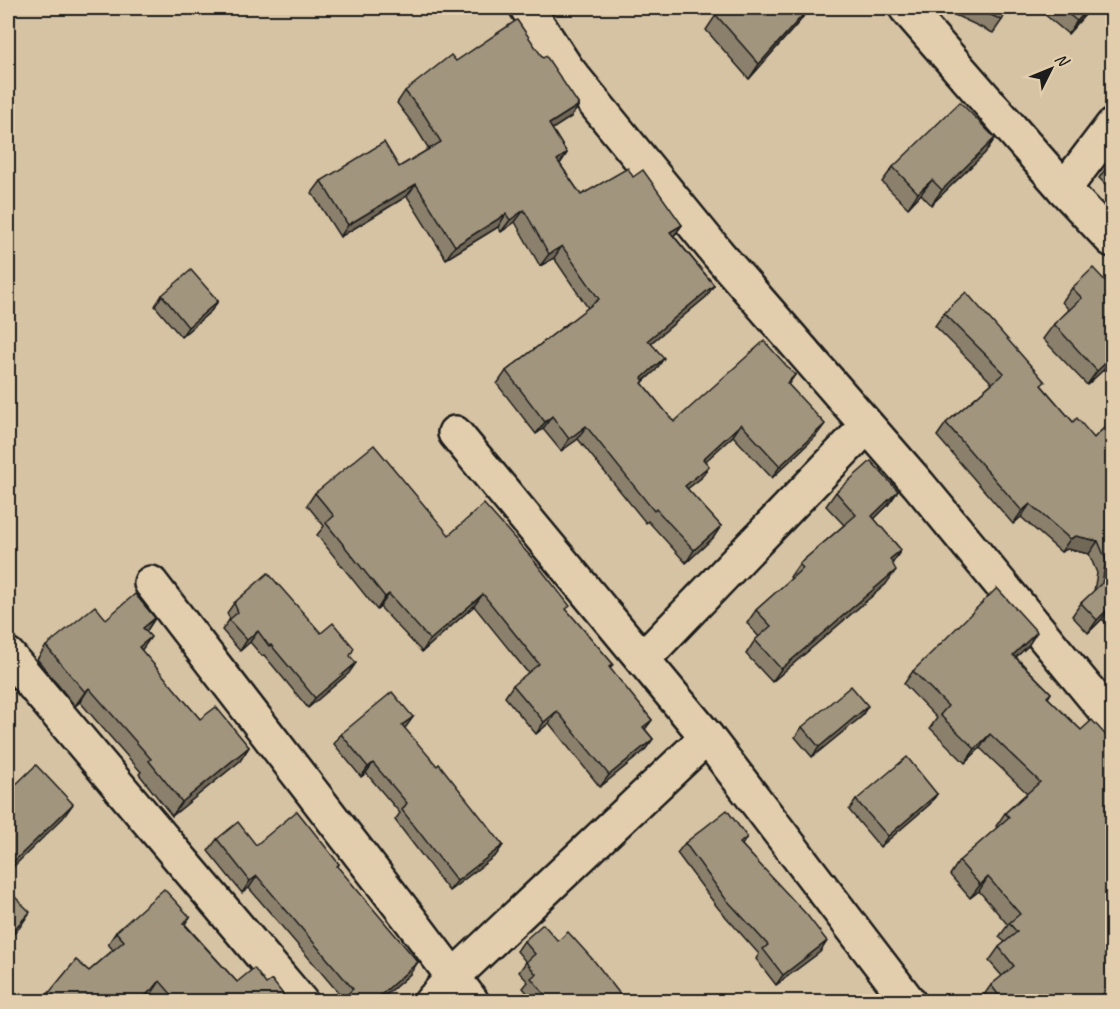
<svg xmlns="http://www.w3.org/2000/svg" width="1120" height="1009" font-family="Caveat,sans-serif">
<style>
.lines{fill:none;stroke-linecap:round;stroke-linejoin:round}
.minor-casing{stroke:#1c1c1c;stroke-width:38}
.minor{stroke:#e2ceac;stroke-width:33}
.wall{fill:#8a806c;stroke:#1c1c1c;stroke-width:1.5}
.shaded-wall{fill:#716858;stroke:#1c1c1c;stroke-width:1.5}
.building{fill:#a1957e;stroke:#1c1c1c;stroke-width:1.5}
</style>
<rect width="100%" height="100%" fill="#d6c3a3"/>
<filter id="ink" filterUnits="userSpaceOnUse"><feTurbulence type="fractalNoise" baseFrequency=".0167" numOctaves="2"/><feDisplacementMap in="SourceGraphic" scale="12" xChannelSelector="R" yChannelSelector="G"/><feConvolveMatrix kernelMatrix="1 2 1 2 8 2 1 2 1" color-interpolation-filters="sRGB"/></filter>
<g filter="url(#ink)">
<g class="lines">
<!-- minor casing -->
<g class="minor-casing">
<g id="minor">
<polyline points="527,8 567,69 718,254 919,485 1112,719"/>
<polyline points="906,8 1064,189 1112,240"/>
<polyline points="1064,189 1112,126"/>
<polyline points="455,433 707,737 909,1002"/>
<polyline points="151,583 412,922 472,1002"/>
<polyline points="8,655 301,1002"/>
<polyline points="643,659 867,426"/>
<polyline points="431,1002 453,977 707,737"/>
</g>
</g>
<!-- minor -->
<use href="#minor" class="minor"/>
</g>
<!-- wall -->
<g class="wall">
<polygon points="809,8 800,21 749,79 706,30 716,15"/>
<polygon points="940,8 1008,8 1002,20 993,33"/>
<polygon points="1037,8 1091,8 1068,34"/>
<polygon points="543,58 579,105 571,117 552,129 567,153 560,164 581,195 633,177 682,225 674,236 714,285 706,297 651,343 656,370 642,383 674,422 795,375 788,385 816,436 772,478 733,436 705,461 701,478 687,489 721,526 713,538 686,563 648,521 646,523 578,439 561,451 543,429 536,434 497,384 506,371 588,308 554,258 540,266 515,222 501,232 498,227 446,259 407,196 340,237 312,193 321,181 399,167 429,149 416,128 397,103 405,91 456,61"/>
<polygon points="995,138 985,153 931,205 921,194 908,208 882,182 893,167"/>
<polygon points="1113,161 1113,192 1099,178 1106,168"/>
<polygon points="1072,288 1113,289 1113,361 1087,385 1043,339 1054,324 1069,310 1062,302"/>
<polygon points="162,295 218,301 211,311 181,337 155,306"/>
<polygon points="944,313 1042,386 1073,422 1094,438 1113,419 1113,630 1102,619 1088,633 1072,616 1081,603 1094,591 1097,573 1089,554 1067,549 1061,552 1021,517 1013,524 937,436 946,423 992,383 935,326"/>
<polygon points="898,491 888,505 874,519 901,550 892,563 886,584 772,682 746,654 755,640 759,637 747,623 756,610 791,579 790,577 799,564 844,525 826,506 836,492"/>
<polygon points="315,493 449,535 567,611 613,664 610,669 652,720 645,729 653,739 644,751 600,787 549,723 536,734 505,697 513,685 528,673 474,606 422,652 380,607 377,610 317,535 324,526 307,505"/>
<polygon points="234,603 321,633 350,656 349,673 308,708 264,655 262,656 250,642 240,651 222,630 230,619 227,613"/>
<polygon points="155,618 146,632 141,651 200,719 249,747 240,761 172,816 139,774 141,772 80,702 75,706 37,659 46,646 106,619"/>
<polygon points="1028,646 1016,657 1051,693 1048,698 1081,730 1113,743 1113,991 1100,1002 983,1002 981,999 991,985 1002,976 989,961 999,947 1005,942 999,937 1008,925 979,891 970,898 950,875 959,861 997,828 996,826 1005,813 1027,793 980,748 965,763 930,728 937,718 904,684 913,671"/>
<polygon points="413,717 404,728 503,845 496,855 449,891 395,820 400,813 366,773 361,777 334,744 341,734"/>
<polygon points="861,717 812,757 795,737 802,727"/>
<polygon points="937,794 930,804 880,847 849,810 856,800"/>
<polygon points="747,837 742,845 827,941 820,952 776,985 756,959 759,954 718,908 677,853 685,843"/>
<polygon points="217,839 256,845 339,864 338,867 410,974 378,1002 339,1002 343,998 249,888 242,893 208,851"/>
<polygon points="190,917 185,924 237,982 266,984 289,1002 160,1002 152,993 143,1002 42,1002 76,960 89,971 113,950 108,944 116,932"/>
<polygon points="524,941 558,941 623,998 621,1002 535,1002 523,988 528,982 519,972 526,962 517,951"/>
</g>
<!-- shaded-wall -->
<g class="shaded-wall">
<polygon points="809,8 800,21 749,79 759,64"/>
<polygon points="1089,8 1091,8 1068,34 1077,21"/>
<polygon points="579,105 571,117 540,137 549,124"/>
<polygon points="995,138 985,153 931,205 942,190"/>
<polygon points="567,153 559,165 557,160"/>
<polygon points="932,180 921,194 908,208 918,193"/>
<polygon points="416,184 407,196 340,237 348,225"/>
<polygon points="524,210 515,222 501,232 510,220"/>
<polygon points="506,214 498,227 446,259 455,246"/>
<polygon points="682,225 673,237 670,232"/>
<polygon points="562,246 554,258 540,266 549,254"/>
<polygon points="714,285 706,297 640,352 648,340"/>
<polygon points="218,301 211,311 181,337 188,327"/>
<polygon points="1113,356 1113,361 1087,385 1097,371"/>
<polygon points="664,358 656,370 642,382 644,381 635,393 642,378"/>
<polygon points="552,416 543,429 536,434 545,422"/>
<polygon points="741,424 733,436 695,471 703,459"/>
<polygon points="825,424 816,436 772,478 780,466"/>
<polygon points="586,426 578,439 561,451 569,439"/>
<polygon points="709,466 701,478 676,498 685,486"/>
<polygon points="898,491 888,505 863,530 872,516"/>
<polygon points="1030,504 1021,517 1013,524 1022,511"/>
<polygon points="721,526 713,538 686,563 694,550"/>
<polygon points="1076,536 1098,541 1089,554 1067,549 1061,552 1070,539"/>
<polygon points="901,550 892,564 890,559"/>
<polygon points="896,570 886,584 772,682 781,669"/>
<polygon points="389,594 380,607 377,610 385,597"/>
<polygon points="483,594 474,606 422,652 430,640"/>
<polygon points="1111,606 1102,619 1088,633 1097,620"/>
<polygon points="155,618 146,632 143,628"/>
<polygon points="258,631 250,642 240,651 247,640"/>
<polygon points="1037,632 1028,646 1004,668 1013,655"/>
<polygon points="151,637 141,651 139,647"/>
<polygon points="356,663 349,673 308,708 315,698"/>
<polygon points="89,688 80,702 75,706 85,692"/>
<polygon points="868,706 861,717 812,757 819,747"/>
<polygon points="557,711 549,723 536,734 544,722"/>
<polygon points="413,717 406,727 395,735 402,725"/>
<polygon points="652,720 643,732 643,727"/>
<polygon points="990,734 980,748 965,763 975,749"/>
<polygon points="653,739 644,751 600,787 609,775"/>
<polygon points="249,747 240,761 172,816 182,802"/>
<polygon points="373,763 366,773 361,777 368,767"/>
<polygon points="937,794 930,804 880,847 888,836"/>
<polygon points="73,804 63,818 8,872 8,867"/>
<polygon points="503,845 496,855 449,891 457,881"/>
<polygon points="257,876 249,888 242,893 250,881"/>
<polygon points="988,877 979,891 970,898 980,885"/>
<polygon points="30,912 20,927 8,940 8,936"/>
<polygon points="827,941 820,952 776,985 783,975"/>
<polygon points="418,962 410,974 378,1002 373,1002"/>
<polygon points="160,981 152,993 143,1002 139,1002"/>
<polygon points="1113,985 1113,991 1100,1002 1093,1002"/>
</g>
<!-- building -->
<g class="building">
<polygon points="722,8 809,8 759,64 716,15"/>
<polygon points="975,8 1008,8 1002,20"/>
<polygon points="1061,8 1089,8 1077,21"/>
<polygon points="517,20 543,58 546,56 579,105 549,124 567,153 557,160 581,195 628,168 633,177 643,170 682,225 670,232 714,285 648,340 664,358 642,378 644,381 642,383 674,422 764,341 795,375 787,383 825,424 780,466 741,424 703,459 709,466 685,486 721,526 694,550 656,509 654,511 586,426 569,439 552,416 545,422 506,371 599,299 562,246 549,254 524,210 510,220 506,214 455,246 416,184 348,225 321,181 384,142 399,167 441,142 425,116 405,91 451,55 456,61"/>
<polygon points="960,102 995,138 942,190 932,180 918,193 893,167"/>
<polygon points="1113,161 1113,175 1106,168"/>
<polygon points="1093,268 1113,289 1113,356 1097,371 1054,324 1082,298 1072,288"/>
<polygon points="191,270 218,301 188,327 162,295"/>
<polygon points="966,292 1045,382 1041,385 1073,422 1077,418 1094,438 1113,419 1113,607 1111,606 1097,620 1081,603 1102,583 1106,560 1098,541 1076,536 1070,539 1030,504 1022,511 946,423 1004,373 944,313"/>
<polygon points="374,445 449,535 484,504 532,558 570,606 566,609 613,664 609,667 652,720 643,727 653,739 609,775 557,711 544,722 513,685 539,664 483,594 430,640 389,594 385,597 326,523 334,516 315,493"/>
<polygon points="871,461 898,491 872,516 901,550 890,559 896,570 781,669 755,640 771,626 756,610 803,568 799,564 856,515 836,492"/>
<polygon points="268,573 321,633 333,623 354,648 350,656 356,663 315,698 271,645 269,646 258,631 247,640 229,620 238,612 234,603"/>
<polygon points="997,588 1037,632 1013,655 1051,693 1047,697 1081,730 1092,720 1113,743 1113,985 1093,1002 1004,1002 991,985 1014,966 999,947 1017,932 1009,923 1020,914 988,877 980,885 959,861 1009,817 1005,813 1040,782 990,734 975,749 940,715 948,706 913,671"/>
<polygon points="135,594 155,618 143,628 151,637 139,647 200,719 216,707 249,747 182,802 149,761 151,759 89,688 85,692 46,646 95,606 106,619"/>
<polygon points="851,686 868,706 819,747 802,727"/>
<polygon points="392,692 413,717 402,725 437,766 439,764 503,845 457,881 402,810 407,803 373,763 368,767 341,734"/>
<polygon points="907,757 937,794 888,836 856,800"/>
<polygon points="36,765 73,804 8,867 8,792"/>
<polygon points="727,810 747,837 740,843 807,915 827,941 783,975 763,949 768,945 725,898 685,843"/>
<polygon points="297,811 339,864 337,866 418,962 373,1002 339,1002 353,989 257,876 250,881 217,839 238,822 256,845"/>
<polygon points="164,889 190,917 183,923 237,982 254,968 266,984 272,980 289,1002 178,1002 160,981 139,1002 44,1002 43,1000 76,960 89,971 124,941 116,932"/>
<polygon points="8,890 30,912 8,936"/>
<polygon points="543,924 558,941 568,932 595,962 623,998 618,1002 558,1002 554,996 549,1000 531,978 536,974 526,962 535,954 524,941"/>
</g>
</g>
<!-- margin -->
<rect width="1120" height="1009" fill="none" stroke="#e2ceac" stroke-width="30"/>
<rect x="15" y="15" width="1090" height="979" fill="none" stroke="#1c1c1c" stroke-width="2" filter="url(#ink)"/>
<!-- north arrow -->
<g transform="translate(1051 69) rotate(47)" stroke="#e2ceac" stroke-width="4.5" paint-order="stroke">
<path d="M0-4.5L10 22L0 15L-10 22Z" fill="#1c1c1c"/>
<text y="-9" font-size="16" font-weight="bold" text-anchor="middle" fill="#1c1c1c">N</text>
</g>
</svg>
